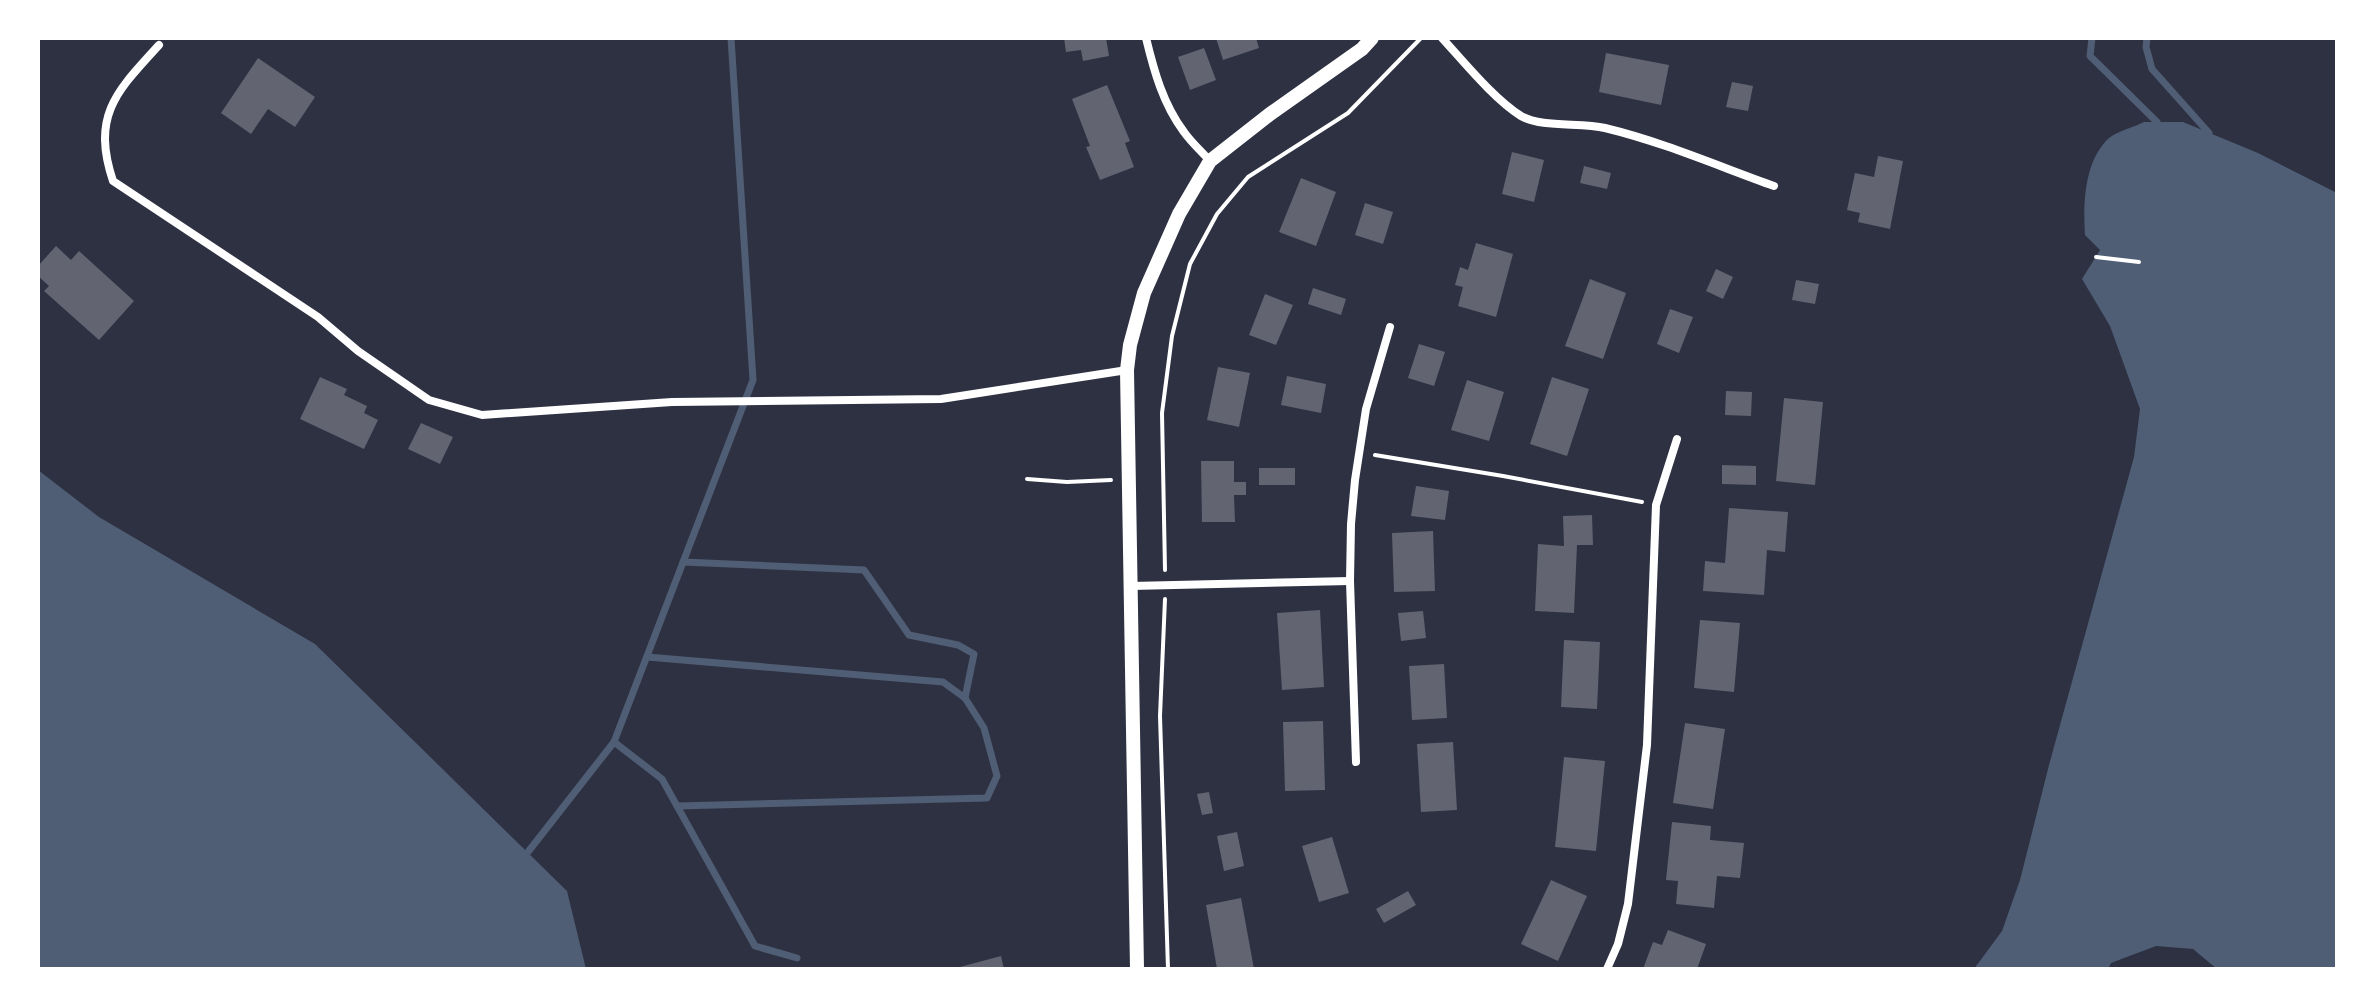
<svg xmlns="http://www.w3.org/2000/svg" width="2375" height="1007" font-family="'Archivo Narrow',sans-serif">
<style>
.water{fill:#4f5d75}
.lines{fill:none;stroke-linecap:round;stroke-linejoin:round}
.stream{stroke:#4f5d75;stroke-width:7}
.building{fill:#626471}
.path{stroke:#fff;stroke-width:4}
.minor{stroke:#fff;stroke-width:8}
.tertiary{stroke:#fff;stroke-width:14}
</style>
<rect width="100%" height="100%" fill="#2d3142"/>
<!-- water -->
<g class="water">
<path d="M 2144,122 L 2183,122 L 2258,153 L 2337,193 L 2337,969 L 2217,969 L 2193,949 L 2156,946 L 2111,963 L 2108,969 L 1974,969 L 2002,931 L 2020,880 L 2049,765 L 2134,457 L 2140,409 L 2110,326 L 2082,279 L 2100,250 L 2085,235 C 2083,204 2084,161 2109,138 C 2118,131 2134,127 2144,122 Z"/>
<polygon points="38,470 99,517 315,644 567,891 586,969 38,969"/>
</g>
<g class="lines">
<!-- stream -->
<g class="stream">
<polyline points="2092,38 2090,56 2157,122"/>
<polyline points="2147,38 2146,47 2152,69 2209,133"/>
<polyline points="683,562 864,570 909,635 958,645 974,654 965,698"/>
<polyline points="647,657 943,682 965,698 984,728 997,776 987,798 677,806"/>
<polyline points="614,742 662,779 755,946 797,958"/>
<polyline points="528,852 614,742 753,380 731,38"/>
</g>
</g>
<!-- building -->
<g class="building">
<polygon points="1064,38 1106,38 1109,56 1083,61 1081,50 1066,52"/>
<polygon points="1216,38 1256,38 1259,48 1223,60"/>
<polygon points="1204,48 1216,80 1190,90 1178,57"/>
<polygon points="1606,53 1669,65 1661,105 1599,92"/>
<polygon points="258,58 315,97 295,127 268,109 251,134 221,113"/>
<polygon points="1732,82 1753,86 1748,111 1726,107"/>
<polygon points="1107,85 1130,141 1125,143 1134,167 1100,180 1086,147 1090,146 1072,99"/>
<polygon points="1512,152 1544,160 1534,202 1502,194"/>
<polygon points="1878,156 1903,161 1890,229 1858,222 1860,213 1847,210 1855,173 1874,177"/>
<polygon points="1584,166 1611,173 1607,189 1580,183"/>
<polygon points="1301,178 1336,192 1316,246 1279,232"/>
<polygon points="1365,203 1393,212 1383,244 1355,235"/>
<polygon points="1476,243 1513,254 1496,317 1458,306 1463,287 1455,285 1460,267 1468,270"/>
<polygon points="56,246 71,260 79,251 134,301 99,340 44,291 49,286 38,276 38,266"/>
<polygon points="1716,269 1733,277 1723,299 1706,291"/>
<polygon points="1590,279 1626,293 1603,359 1565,346"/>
<polygon points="1796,280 1819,284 1815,304 1792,300"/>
<polygon points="1313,288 1346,299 1341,315 1308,304"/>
<polygon points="1265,294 1293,305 1276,345 1249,335"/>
<polygon points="1670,309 1693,317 1679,353 1657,344"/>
<polygon points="1419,344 1445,352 1434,386 1408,378"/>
<polygon points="1218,367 1250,373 1239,427 1207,420"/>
<polygon points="1287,376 1326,384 1321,413 1281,405"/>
<polygon points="320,377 347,389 344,395 367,406 364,413 378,420 364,449 300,419"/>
<polygon points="1552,377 1589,389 1567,456 1530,444"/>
<polygon points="1467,380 1504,392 1489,441 1451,430"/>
<polygon points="1726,391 1752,392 1751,416 1725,415"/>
<polygon points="1784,398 1823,402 1815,485 1776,481"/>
<polygon points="421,423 453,437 440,464 408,449"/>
<polygon points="1201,461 1234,461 1234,482 1246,482 1246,495 1234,495 1235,522 1202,522"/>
<polygon points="1722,465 1756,466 1756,485 1722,484"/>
<rect x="1259" y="468" width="36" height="17"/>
<polygon points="1416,486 1449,491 1445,520 1411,516"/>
<polygon points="1729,508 1788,512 1785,552 1767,550 1764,595 1703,591 1705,561 1725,563"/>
<polygon points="1592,515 1593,545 1577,545 1574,613 1535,611 1538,544 1564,546 1563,516"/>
<polygon points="1433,531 1435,591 1394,592 1392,533"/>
<polygon points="1320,610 1324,687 1282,690 1277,613"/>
<polygon points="1423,611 1426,638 1401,641 1398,613"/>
<polygon points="1700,620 1740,623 1734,692 1694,688"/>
<polygon points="1564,640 1600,642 1597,709 1561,707"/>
<polygon points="1444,664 1447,718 1412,720 1409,666"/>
<polygon points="1323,721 1325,790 1285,791 1283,722"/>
<polygon points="1685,723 1725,729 1713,809 1673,803"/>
<polygon points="1453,742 1457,810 1421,812 1417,744"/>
<polygon points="1564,757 1605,761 1596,851 1555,847"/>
<polygon points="1209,792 1213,813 1202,815 1197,794"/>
<polygon points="1672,822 1711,826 1710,840 1744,843 1740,878 1717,876 1714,908 1676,904 1678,881 1666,880"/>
<polygon points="1237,832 1244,866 1224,871 1217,836"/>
<polygon points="1332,837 1349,893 1319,902 1302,846"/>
<polygon points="1551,880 1587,896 1558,961 1521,944"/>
<polygon points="1408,891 1416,905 1384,923 1376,909"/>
<polygon points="1241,898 1254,969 1217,969 1206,905"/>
<polygon points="1668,930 1706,944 1697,969 1643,969 1653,942 1662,945"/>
<polygon points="1001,956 1004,969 956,969 956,968"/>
</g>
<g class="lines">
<!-- path -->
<g class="path">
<polyline points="2096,257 2139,262"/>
<polyline points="1375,455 1503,476 1642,502"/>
<polyline points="1027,479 1067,482 1111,480"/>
<polyline points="1165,570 1162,413 1172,336 1190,264 1217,214 1248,177 1348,113 1421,38"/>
<polyline points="1165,599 1160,716 1168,969"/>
</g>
<!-- minor -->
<g class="minor">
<path d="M 1146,38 C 1154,71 1163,104 1184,132 C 1191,142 1201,151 1210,161"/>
<path d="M 1442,38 C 1464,62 1494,99 1521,116 C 1542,128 1581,122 1605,128 C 1663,142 1718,166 1774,186"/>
<path d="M 159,45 C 117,91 91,115 113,181 L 318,317 L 358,351 L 429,400 L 482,415 L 672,402 L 941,399 L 1127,370"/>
<polyline points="1131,586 1350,581"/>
<polyline points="1356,762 1350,581 1351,524 1355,480 1366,409 1390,327"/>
<polyline points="1607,969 1618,944 1628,904 1647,745 1656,505 1677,439"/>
</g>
<!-- tertiary -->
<polyline class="tertiary" points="1137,969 1127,370 1130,345 1144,293 1179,214 1210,161 1270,114 1362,49 1372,38"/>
</g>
<!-- border -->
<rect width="2375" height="1007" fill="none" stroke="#ffffff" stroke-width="80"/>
</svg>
